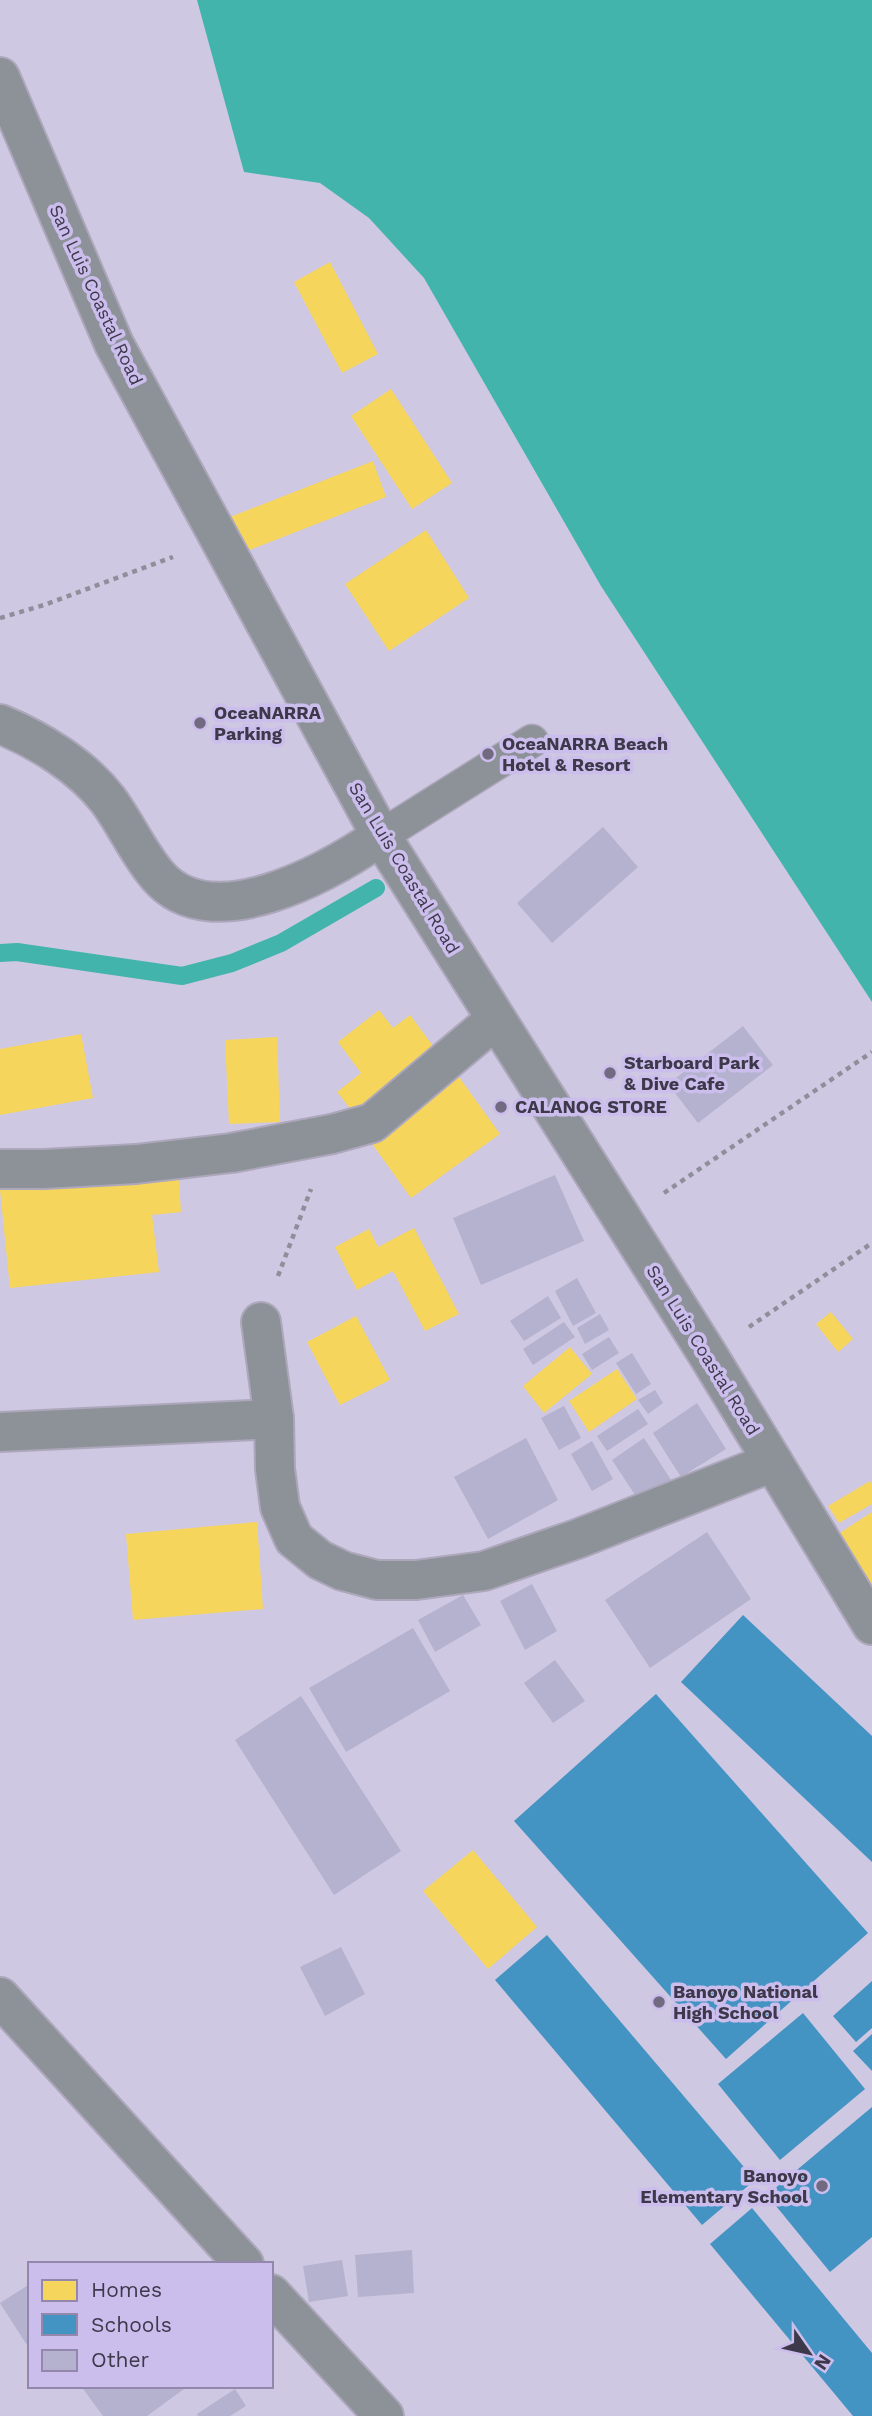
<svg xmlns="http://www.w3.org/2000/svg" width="872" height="2416" font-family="'Work Sans',sans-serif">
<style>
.water{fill:#42b4ac}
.homes{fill:#f6d55c}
.schools{fill:#4393c3}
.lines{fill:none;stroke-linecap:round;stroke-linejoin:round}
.stream{stroke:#42b4ac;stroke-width:18}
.building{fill:#b4b2ce}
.service-casing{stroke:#ada7bb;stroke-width:35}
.minor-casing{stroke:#ada7bb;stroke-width:42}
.tertiary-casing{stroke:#ada7bb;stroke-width:42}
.path{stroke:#8e8f9a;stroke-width:4.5;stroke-dasharray:5 5;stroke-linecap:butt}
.service{stroke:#8d9299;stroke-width:32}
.minor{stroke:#8d9299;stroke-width:38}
.tertiary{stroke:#8d9299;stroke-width:38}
.poi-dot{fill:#716a80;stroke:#cbbdec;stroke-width:2.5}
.labels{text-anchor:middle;stroke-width:7;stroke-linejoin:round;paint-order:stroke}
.street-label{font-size:18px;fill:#3e384b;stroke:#cbbdec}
.poi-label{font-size:18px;font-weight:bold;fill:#3e384b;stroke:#cbbdec;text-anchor:start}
</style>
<rect width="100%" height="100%" fill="#cfc8e2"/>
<!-- water -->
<polygon class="water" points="197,0 872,0 872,1002 601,586 424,278 369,218 320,183 244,172"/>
<!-- homes -->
<g class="homes">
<polygon points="330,262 378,354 342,373 294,282"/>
<polygon points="391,389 452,483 412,509 351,416"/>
<polygon points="373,461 386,497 239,554 225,519"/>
<polygon points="426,530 469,598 389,651 345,584"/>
<polygon points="379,1010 393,1028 410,1015 439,1054 360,1121 337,1092 361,1073 338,1042"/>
<polygon points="81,1034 93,1098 0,1115 0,1049"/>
<polygon points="277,1037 280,1122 229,1124 225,1040"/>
<polygon points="459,1077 500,1134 411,1198 370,1141"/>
<polygon points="178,1170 181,1212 152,1215 159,1272 10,1288 0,1190"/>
<polygon points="414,1228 459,1314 425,1331 393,1271 357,1290 335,1247 369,1229 378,1247"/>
<polygon points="831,1312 853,1339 838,1352 816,1324"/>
<polygon points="356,1316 390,1380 340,1405 307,1342"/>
<polygon points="570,1347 592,1374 544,1413 523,1386"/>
<polygon points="617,1369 637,1399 589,1432 569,1401"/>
<polygon points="870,1481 872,1485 872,1504 839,1523 828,1506"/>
<polygon points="872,1512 872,1593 835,1536"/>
<polygon points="257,1522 263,1609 133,1620 126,1534"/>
<polygon points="473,1850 537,1927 488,1969 423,1891"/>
</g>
<!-- schools -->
<g class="schools">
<polygon points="743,1615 872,1736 872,1862 681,1682"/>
<polygon points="656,1694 868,1933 726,2059 514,1821"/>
<polygon points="547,1935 755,2180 702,2225 495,1980"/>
<polygon points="872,1981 872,2028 856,2042 833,2016"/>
<polygon points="803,2013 865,2089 780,2160 718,2084"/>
<polygon points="872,2034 872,2071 853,2051"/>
<polygon points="872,2107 872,2237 830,2272 767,2195"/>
<polygon points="752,2208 872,2353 872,2416 853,2416 710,2244"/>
</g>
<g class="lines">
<!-- stream -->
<polyline class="stream" points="0,953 17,952 182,976 232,963 281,943 376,888"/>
</g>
<!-- building -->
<g class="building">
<polygon points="603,827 638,867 552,943 517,903"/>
<polygon points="743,1026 773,1065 698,1123 668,1084"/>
<polygon points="555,1175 584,1241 481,1285 453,1218"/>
<polygon points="577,1278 596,1313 573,1326 555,1291"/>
<polygon points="548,1296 561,1318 524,1341 510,1321"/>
<polygon points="600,1314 609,1330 585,1344 577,1328"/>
<polygon points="564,1322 575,1337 533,1365 523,1349"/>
<polygon points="609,1337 619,1353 592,1370 582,1354"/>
<polygon points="632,1353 651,1384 636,1394 616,1363"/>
<polygon points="655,1390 663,1403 648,1414 638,1400"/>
<polygon points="697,1403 726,1449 681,1477 653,1433"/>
<polygon points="564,1406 581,1438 559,1450 541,1418"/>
<polygon points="638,1409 648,1424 607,1451 597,1436"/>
<polygon points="526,1438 558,1500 488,1539 454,1477"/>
<polygon points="644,1438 673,1483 641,1504 612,1460"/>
<polygon points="592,1441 613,1479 592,1491 571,1454"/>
<polygon points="707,1532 751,1599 650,1668 605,1600"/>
<polygon points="532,1584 557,1631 525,1650 500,1601"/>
<polygon points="463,1595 481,1625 435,1652 418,1620"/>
<polygon points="413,1628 450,1691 346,1752 309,1688"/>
<polygon points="555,1660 585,1701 553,1723 524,1683"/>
<polygon points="301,1696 401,1851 334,1895 235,1740"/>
<polygon points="341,1947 365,1994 325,2016 300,1967"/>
<polygon points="412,2250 414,2293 358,2297 355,2255"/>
<polygon points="342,2260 348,2296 309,2302 303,2266"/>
<polygon points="30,2284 30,2350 0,2303"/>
<polygon points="81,2386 188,2386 147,2416 103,2416"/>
<polygon points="235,2389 246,2406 230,2416 198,2416 197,2414"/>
</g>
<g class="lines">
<!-- service casing -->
<g class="service-casing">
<polyline id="service" points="381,836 532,741"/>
</g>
<!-- minor casing -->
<g class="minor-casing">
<g id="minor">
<polyline points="0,1169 44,1169 136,1164 231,1153 332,1134 372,1123 496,1019"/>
<polyline points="261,1322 274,1419 275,1469 280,1507 294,1539 320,1560 343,1571 377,1580 416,1580 484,1571 577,1539 773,1462"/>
<polyline points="0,1432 274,1419"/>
<polyline points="0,1997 244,2264"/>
<polyline points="271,2294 384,2416"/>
</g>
</g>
<!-- tertiary casing -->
<g class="tertiary-casing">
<g id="tertiary">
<polyline points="0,77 114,344 381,836 708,1355 872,1625"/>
<path d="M 0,724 C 39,740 82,766 108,800 C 126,824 138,853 158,876 C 212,939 330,871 381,836"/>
</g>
</g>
<!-- path -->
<g class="path">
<polyline points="0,618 44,605 173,557"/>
<polyline points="664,1193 872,1052"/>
<polyline points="278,1276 311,1189"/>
<polyline points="749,1327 872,1243"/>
</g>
<!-- service -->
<use href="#service" class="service"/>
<!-- minor -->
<use href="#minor" class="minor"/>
<!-- tertiary -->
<use href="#tertiary" class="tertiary"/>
</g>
<!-- markers -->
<g class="poi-dot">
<circle cx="200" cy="723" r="7"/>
<circle cx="488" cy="754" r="7"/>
<circle cx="610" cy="1073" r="7"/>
<circle cx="501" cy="1107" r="7"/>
<circle cx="659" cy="2002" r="7"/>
<circle cx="822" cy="2186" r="7"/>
</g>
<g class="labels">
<!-- street labels -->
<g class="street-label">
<text transform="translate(96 295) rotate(65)" y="6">San Luis Coastal Road</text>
<text transform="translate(404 868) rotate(59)" y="6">San Luis Coastal Road</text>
<text transform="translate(703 1350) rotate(58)" y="6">San Luis Coastal Road</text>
</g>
<!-- poi labels -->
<g class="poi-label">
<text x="214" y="719">OceaNARRA<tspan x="214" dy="21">Parking</tspan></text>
<text x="502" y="750">OceaNARRA Beach<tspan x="502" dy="21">Hotel &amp; Resort</tspan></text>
<text x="624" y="1069">Starboard Park<tspan x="624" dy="21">&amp; Dive Cafe</tspan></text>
<text x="515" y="1113">CALANOG STORE</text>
<text x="673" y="1998">Banoyo National<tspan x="673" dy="21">High School</tspan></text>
<text x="808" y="2182" text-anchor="end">Banoyo<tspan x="808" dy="21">Elementary School</tspan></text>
</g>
</g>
<!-- legend -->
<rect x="28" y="2262" width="245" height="126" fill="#cbbdec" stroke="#9388ac" stroke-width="2"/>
<rect x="42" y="2280" width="35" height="21" fill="#f6d55c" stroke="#9388ac" stroke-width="2"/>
<text x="91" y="2297" font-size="21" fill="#3e384b">Homes</text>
<rect x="42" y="2314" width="35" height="21" fill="#4393c3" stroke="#9388ac" stroke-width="2"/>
<text x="91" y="2332" font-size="21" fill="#3e384b">Schools</text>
<rect x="42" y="2350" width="35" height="21" fill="#b4b2ce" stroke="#9388ac" stroke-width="2"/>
<text x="91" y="2367" font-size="21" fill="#3e384b">Other</text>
<!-- north arrow -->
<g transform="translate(809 2353) rotate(124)" stroke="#cbbdec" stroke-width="5" paint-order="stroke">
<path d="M0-5L12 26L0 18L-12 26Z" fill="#3e384b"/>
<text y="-10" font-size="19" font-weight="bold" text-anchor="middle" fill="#3e384b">N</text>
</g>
</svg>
